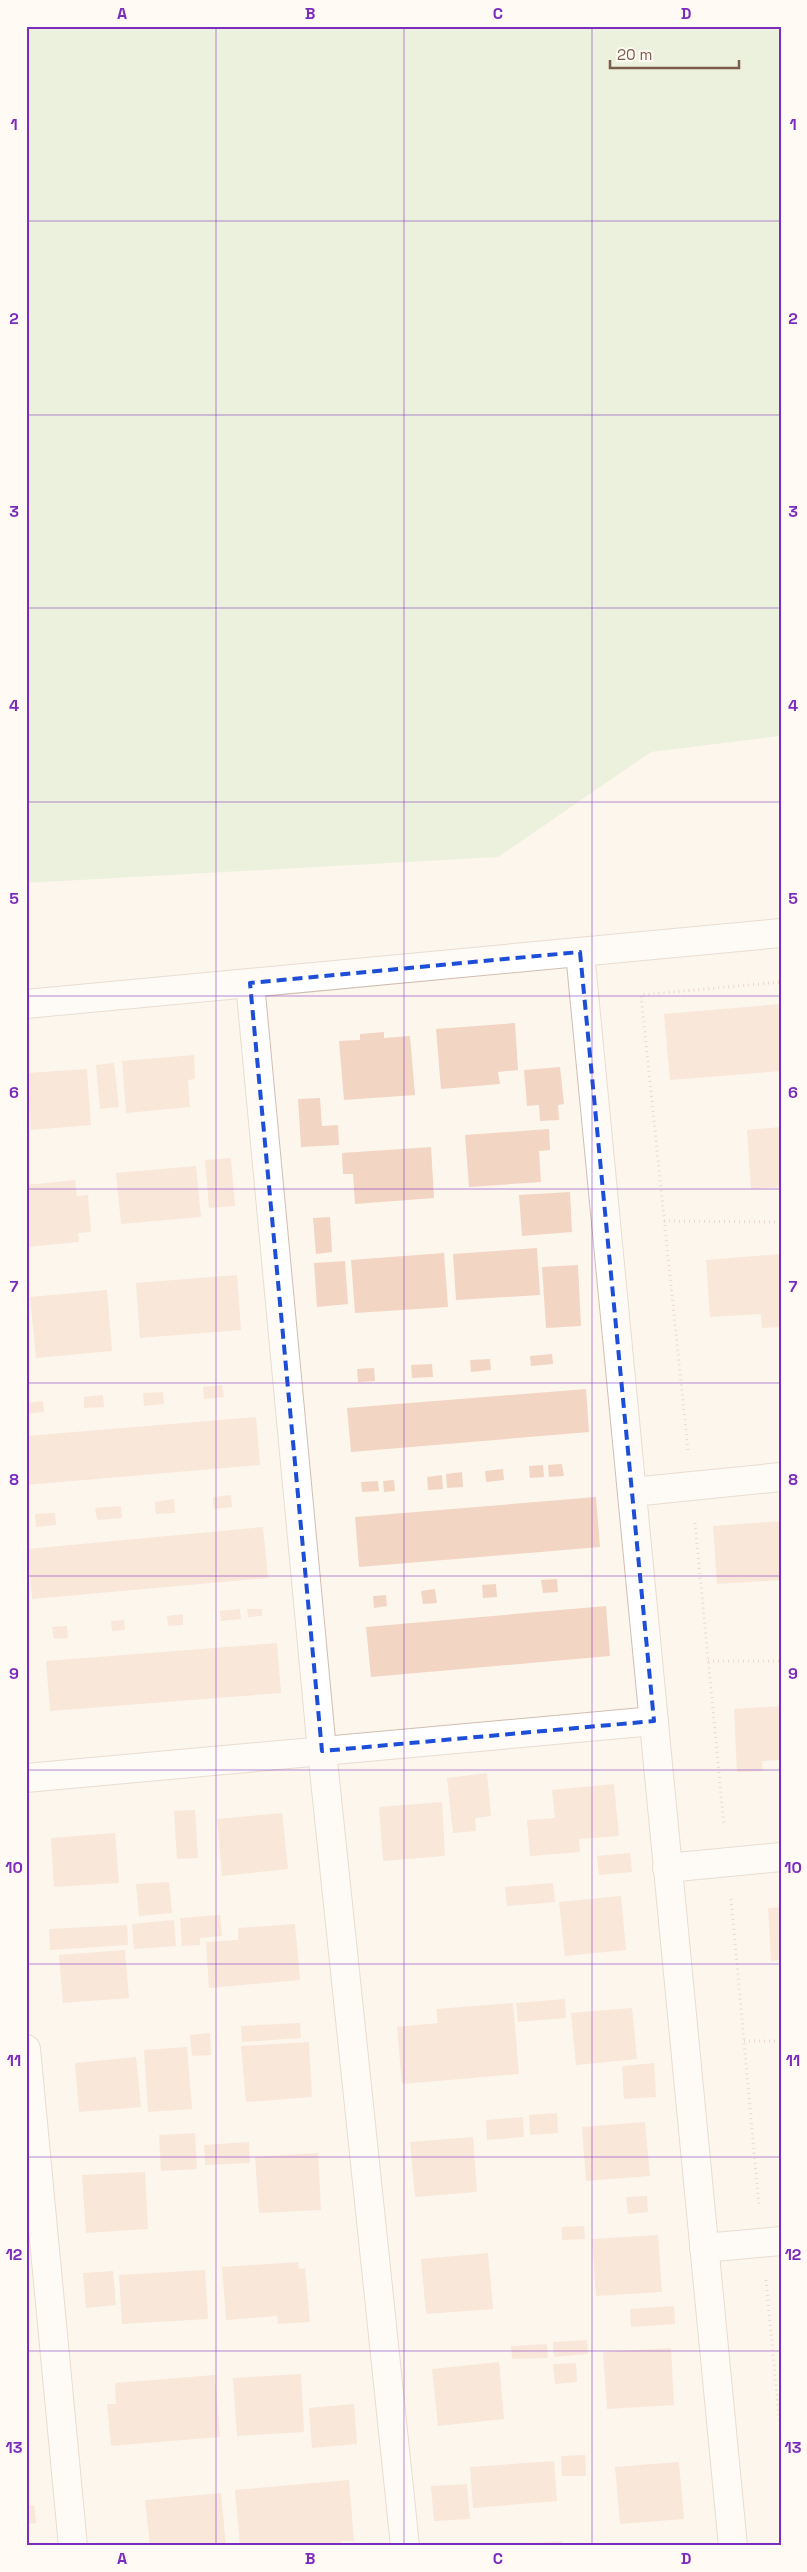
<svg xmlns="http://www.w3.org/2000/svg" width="807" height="2572" font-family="'Space Grotesk',sans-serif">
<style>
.green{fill:#d8ecc9}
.building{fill:#f3d5c3}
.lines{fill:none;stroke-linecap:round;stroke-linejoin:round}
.minor-casing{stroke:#d1beb0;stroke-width:30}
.path{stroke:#d9b8a5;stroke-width:3;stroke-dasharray:1 4;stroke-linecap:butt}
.minor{stroke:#fff;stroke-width:28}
.marked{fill:none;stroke:#1d4ed8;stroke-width:4;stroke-dasharray:10 6;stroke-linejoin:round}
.grid{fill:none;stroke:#7b2cbf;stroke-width:1;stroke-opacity:0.55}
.neatline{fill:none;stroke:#7b2cbf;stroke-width:2}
.grid-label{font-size:16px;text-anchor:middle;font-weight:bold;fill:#7b2cbf}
</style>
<rect width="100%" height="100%" fill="#fdf6ec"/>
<!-- green -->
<polygon class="green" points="26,26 781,26 781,736 651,752 498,857 26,883"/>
<!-- building -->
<g class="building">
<polygon points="780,1004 781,1071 670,1080 664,1014"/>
<polygon points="515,1023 518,1070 498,1072 500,1084 441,1089 436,1029"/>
<polygon points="384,1032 384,1038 410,1036 415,1095 344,1100 339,1041 360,1040 360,1034"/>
<polygon points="194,1055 195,1079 188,1080 190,1107 126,1113 122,1061"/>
<polygon points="114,1063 119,1107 100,1109 96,1065"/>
<polygon points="560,1067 564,1104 558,1105 559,1120 540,1121 539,1105 527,1106 524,1070"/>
<polygon points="87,1069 91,1125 31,1130 29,1105 26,1106 27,1073"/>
<polygon points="320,1098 322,1126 338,1125 339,1145 301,1147 298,1099"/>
<polygon points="781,1127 781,1187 751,1189 747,1130"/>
<polygon points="549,1129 550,1150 539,1151 541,1182 469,1187 465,1135"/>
<polygon points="431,1147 434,1198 355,1204 353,1174 343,1174 342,1153"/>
<polygon points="231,1158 235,1206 209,1208 205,1160"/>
<polygon points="196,1166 201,1217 121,1224 116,1173"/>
<polygon points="75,1180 77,1196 88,1195 91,1232 78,1233 79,1242 26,1247 26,1185"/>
<polygon points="570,1192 572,1232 522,1236 519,1195"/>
<polygon points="330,1217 332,1252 316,1254 313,1218"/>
<polygon points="537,1248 540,1295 456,1300 453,1254"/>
<polygon points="444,1253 448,1307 355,1313 351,1260"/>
<polygon points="781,1254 781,1327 762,1328 761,1314 710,1317 706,1260"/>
<polygon points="345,1261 348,1304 317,1307 314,1263"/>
<polygon points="578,1265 581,1326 546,1328 542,1267"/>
<polygon points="237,1275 241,1330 140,1338 136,1283"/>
<polygon points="107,1290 112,1351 36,1358 30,1297"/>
<polygon points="552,1354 553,1364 531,1366 530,1356"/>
<polygon points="490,1359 491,1370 471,1372 470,1360"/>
<polygon points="432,1364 433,1377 412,1378 411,1365"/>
<polygon points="374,1368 375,1381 358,1382 357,1369"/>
<polygon points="222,1385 224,1397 204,1399 203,1387"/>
<polygon points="586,1389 589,1432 351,1452 347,1408"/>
<polygon points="163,1392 164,1404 144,1406 143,1393"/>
<polygon points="103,1395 104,1407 84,1408 84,1397"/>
<polygon points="43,1401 44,1412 26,1414 26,1403"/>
<polygon points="256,1417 260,1465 26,1485 26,1436"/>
<polygon points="562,1464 564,1476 549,1477 548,1465"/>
<polygon points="543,1465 544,1477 530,1478 529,1466"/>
<polygon points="503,1469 504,1480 486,1482 485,1471"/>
<polygon points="462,1472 463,1487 447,1488 446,1474"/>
<polygon points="442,1475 443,1489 428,1490 427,1477"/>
<polygon points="394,1480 395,1491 384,1492 383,1481"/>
<polygon points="378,1481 379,1491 362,1492 361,1482"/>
<polygon points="231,1495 232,1507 214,1509 213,1497"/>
<polygon points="596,1497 600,1547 359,1567 355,1517"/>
<polygon points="174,1499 175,1513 156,1514 155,1502"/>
<polygon points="121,1506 122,1518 97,1520 95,1508"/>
<polygon points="55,1513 56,1525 36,1527 35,1514"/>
<polygon points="781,1521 781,1580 717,1584 713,1526"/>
<polygon points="263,1527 268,1578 32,1599 28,1549"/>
<polygon points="557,1579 558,1592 543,1593 541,1580"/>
<polygon points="496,1584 497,1597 483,1598 482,1585"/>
<polygon points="435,1589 437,1603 423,1604 421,1591"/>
<polygon points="386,1595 387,1606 374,1608 373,1596"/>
<polygon points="606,1606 610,1656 371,1677 366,1627"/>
<polygon points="240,1609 241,1619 221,1621 220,1611"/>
<polygon points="247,1609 262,1609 262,1616 248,1617"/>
<polygon points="183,1614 183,1625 168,1626 167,1616"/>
<polygon points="124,1620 125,1630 112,1631 111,1621"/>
<polygon points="67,1626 68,1638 54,1639 52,1627"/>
<polygon points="277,1643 281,1693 50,1711 46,1661"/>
<polygon points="781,1706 781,1760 762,1761 763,1771 737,1772 734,1709"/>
<polygon points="487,1773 491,1816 475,1818 476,1831 453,1833 447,1778"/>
<polygon points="614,1784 619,1836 579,1839 580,1852 530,1856 527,1820 555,1818 552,1790"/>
<polygon points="442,1802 445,1856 383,1861 379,1807"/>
<polygon points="195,1810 198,1858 177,1859 174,1811"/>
<polygon points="282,1813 288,1869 222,1876 217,1819"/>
<polygon points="115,1833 119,1883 54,1887 51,1838"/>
<polygon points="630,1853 632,1872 599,1875 597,1856"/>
<polygon points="169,1882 172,1913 139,1916 136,1884"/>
<polygon points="553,1883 555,1902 507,1906 505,1887"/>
<polygon points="621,1896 626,1950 565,1956 559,1902"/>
<polygon points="781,1907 781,1960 771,1961 768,1908"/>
<polygon points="220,1915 222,1936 200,1938 200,1945 182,1946 180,1918"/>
<polygon points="174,1920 176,1946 134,1949 132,1924"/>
<polygon points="295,1924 300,1980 209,1988 206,1942 238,1940 238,1928"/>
<polygon points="127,1925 128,1945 50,1950 49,1929"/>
<polygon points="125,1950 129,1998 63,2003 59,1955"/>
<polygon points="565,1999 566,2018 518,2022 516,2003"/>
<polygon points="513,2003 519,2074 402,2084 397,2027 438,2023 436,2009"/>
<polygon points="632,2008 637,2059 576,2065 571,2013"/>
<polygon points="300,2023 301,2038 242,2042 241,2026"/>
<polygon points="210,2033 211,2055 192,2056 190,2035"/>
<polygon points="309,2042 312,2097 246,2102 241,2046"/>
<polygon points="187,2047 192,2109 148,2112 144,2050"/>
<polygon points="136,2057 141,2107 79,2112 75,2063"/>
<polygon points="654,2063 656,2097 624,2099 622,2066"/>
<polygon points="557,2113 558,2133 530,2135 529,2115"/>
<polygon points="523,2117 524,2137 487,2140 486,2120"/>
<polygon points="645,2122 650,2176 586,2181 582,2127"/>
<polygon points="195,2133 197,2169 161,2171 159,2135"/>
<polygon points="473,2137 477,2192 415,2197 410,2142"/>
<polygon points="249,2142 250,2163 205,2165 204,2145"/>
<polygon points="318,2153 321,2210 259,2213 255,2157"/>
<polygon points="145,2172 148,2229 86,2233 82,2175"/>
<polygon points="647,2196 648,2212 628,2214 626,2197"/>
<polygon points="584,2226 585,2239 562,2240 562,2227"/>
<polygon points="658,2235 662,2292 596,2296 592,2239"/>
<polygon points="488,2253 493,2309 426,2314 421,2259"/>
<polygon points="298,2262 299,2269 305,2268 310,2322 278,2324 277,2316 226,2320 222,2267"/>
<polygon points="205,2270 208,2319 122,2324 119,2275"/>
<polygon points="113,2271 116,2305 86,2308 83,2273"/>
<polygon points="674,2306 675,2324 631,2327 630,2309"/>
<polygon points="587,2340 588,2354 554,2357 553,2342"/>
<polygon points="547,2344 548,2358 512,2359 511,2346"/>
<polygon points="671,2348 674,2405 607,2409 603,2352"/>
<polygon points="499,2362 504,2419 438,2426 432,2369"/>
<polygon points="576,2363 577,2382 555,2384 553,2364"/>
<polygon points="301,2374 304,2432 237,2436 233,2378"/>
<polygon points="215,2375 220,2437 111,2446 107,2404 116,2404 115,2383"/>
<polygon points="354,2404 357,2444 312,2448 309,2408"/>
<polygon points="585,2455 586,2476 562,2476 561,2456"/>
<polygon points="554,2461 557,2501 473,2508 470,2467"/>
<polygon points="679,2462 684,2519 620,2524 615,2467"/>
<polygon points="349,2480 354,2541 341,2541 341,2546 324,2546 324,2543 240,2546 235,2490"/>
<polygon points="467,2484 470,2519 434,2521 431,2486"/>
<polygon points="221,2493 226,2546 150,2546 145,2500"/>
<polygon points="34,2505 36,2523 26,2524 26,2506"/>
<polygon points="562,2541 562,2546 512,2546 512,2544"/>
</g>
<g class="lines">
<!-- minor casing -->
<g class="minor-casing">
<g id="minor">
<polyline points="580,952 733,2546"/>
<polyline points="250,983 322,1751 405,2546"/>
<polyline points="26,1004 781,933"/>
<polyline points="632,1492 781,1477"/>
<polyline points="26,1778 654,1721"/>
<polyline points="667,1868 781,1857"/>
<polyline points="26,2049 73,2546"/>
<polyline points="704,2248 781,2241"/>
</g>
</g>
<!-- path -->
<g class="path">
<polyline points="664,1221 781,1222"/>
<polyline points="688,1450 641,995 781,982"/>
<polyline points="695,1523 724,1825"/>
<polyline points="708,1661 781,1661"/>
<polyline points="731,1899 759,2206"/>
<polyline points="744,2041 781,2041"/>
<polyline points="766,2280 781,2437"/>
</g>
<!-- minor -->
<use href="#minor" class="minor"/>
</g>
<!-- marked area -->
<path d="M0 0H807V2572H0ZM 580,952 L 654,1721 L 322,1751 L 250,983 Z" fill="#fdf6ec" fill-opacity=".55" fill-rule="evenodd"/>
<path class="marked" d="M 580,952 L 654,1721 L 322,1751 L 250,983 Z"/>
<!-- grid -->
<path class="grid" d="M 216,26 L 216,2546M 404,26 L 404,2546M 592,26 L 592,2546M 26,221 L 781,221M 26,415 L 781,415M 26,608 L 781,608M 26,802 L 781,802M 26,996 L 781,996M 26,1189 L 781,1189M 26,1383 L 781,1383M 26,1576 L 781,1576M 26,1770 L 781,1770M 26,1964 L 781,1964M 26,2157 L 781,2157M 26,2351 L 781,2351"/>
<!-- border -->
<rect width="807" height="2572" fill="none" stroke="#fffaf3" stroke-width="55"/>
<!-- scale -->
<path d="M610 60v8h129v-8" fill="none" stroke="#7a5c4d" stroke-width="2.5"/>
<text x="617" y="60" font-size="15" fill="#7a5c4d" stroke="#fffaf3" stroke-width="4" paint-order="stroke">20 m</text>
<rect x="28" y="28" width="752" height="2516" class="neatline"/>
<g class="grid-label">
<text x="122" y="19">A</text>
<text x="310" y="19">B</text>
<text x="498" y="19">C</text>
<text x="686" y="19">D</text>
<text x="14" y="130">1</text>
<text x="793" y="130">1</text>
<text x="14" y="324">2</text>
<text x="793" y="324">2</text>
<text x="14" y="517">3</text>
<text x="793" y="517">3</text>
<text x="14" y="711">4</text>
<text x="793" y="711">4</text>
<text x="14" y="904">5</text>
<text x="793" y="904">5</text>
<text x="14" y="1098">6</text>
<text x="793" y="1098">6</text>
<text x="14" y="1292">7</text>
<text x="793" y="1292">7</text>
<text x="14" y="1485">8</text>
<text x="793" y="1485">8</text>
<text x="14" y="1679">9</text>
<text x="793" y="1679">9</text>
<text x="14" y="1873">10</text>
<text x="793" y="1873">10</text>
<text x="14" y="2066">11</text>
<text x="793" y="2066">11</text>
<text x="14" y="2260">12</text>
<text x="793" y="2260">12</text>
<text x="14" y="2453">13</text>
<text x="793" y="2453">13</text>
<text x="122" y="2564">A</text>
<text x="310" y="2564">B</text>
<text x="498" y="2564">C</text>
<text x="686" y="2564">D</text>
</g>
</svg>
